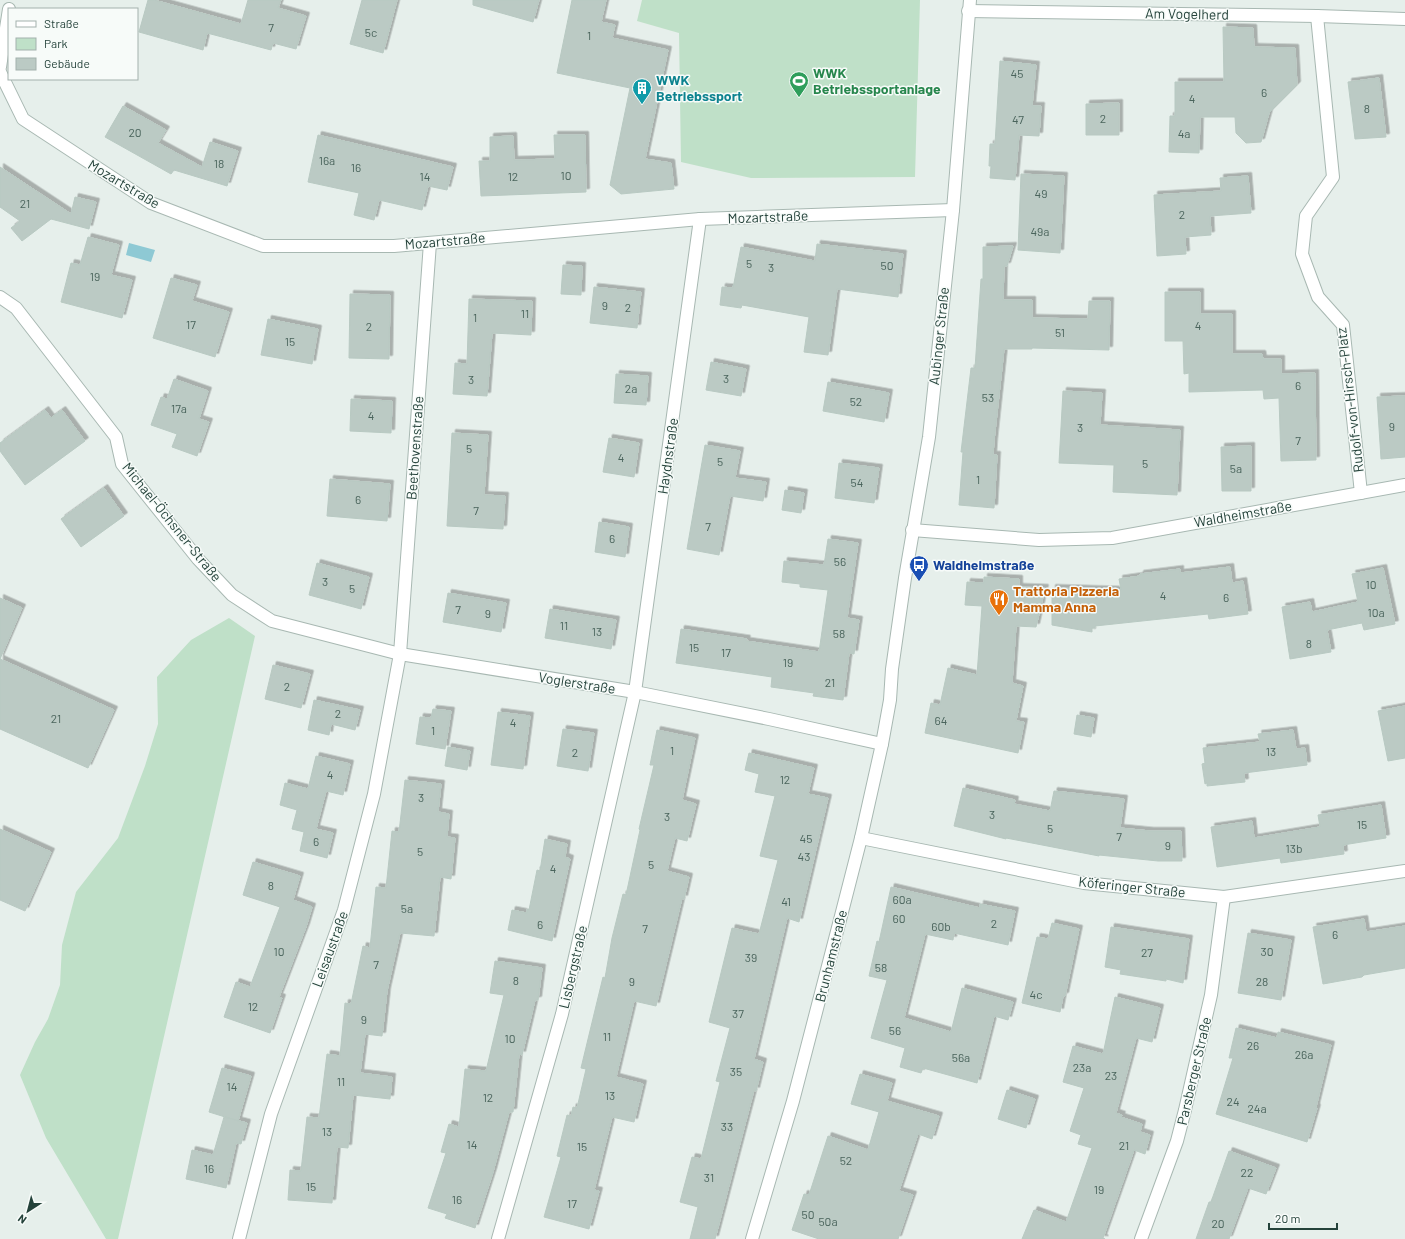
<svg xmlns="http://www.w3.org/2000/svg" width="1405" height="1239" font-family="Barlow,sans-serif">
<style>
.green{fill:#bfe0c8}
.water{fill:#8ec9d4}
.building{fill:#bbcac4;stroke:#b8c9c2;filter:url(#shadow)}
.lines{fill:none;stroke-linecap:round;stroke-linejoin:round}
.minor-casing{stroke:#a8b8b2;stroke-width:14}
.minor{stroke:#fff;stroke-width:12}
.labels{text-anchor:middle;stroke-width:3;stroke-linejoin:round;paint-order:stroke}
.number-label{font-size:12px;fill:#4a645c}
.street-label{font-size:14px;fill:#24423a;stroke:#f7fbf9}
.leisure-label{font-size:14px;font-weight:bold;fill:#27864d;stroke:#f7fbf9;text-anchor:start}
.culture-label{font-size:14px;font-weight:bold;fill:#0d838f;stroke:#f7fbf9;text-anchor:start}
.transit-label{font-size:14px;font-weight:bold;fill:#164399;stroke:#f7fbf9;text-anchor:start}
.food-label{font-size:14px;font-weight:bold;fill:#c56008;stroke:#f7fbf9;text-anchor:start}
</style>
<defs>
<filter id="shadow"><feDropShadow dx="3.5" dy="-3.5" stdDeviation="0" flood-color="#0004"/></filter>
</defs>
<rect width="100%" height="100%" fill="#e6efeb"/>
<!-- green -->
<g class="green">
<polygon points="642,0 920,0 915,177 751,178 681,162 679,33 637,21"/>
<polygon points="229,618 255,636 118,1239 106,1239 46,1138 20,1075 35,1042 48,1019 60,985 62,945 76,892 118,838 145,766 158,724 157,677 191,640"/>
</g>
<!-- water -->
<polygon class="water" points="129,243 155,250 151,262 126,255"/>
<!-- building -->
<g class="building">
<polygon points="148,0 154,0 241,24 248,0 281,0 278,8 306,16 296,49 273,43 271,50 207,33 203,50 139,32"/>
<polygon points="362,0 397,0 383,53 350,44"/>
<polygon points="473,0 539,0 533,22 473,5"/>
<polygon points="572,0 606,0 601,22 615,25 612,38 668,50 645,159 671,163 674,189 621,194 610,185 630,88 557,73"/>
<polygon points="1223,27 1253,28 1254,47 1295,48 1297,85 1269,113 1261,142 1246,143 1236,133 1235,117 1200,117 1199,153 1169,152 1170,116 1175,116 1175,82 1224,82"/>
<polygon points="1000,61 1036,65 1032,106 1041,106 1039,136 1019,135 1015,180 990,178 991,166 989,166 990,144 995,144"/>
<polygon points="1379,78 1386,137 1355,139 1348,82"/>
<polygon points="1119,103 1119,135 1086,135 1086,104"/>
<polygon points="123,106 166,130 158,143 202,167 210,142 238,151 227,186 174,170 171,174 105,137"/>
<polygon points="318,135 453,167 447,190 428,186 422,210 379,200 374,220 354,215 359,193 308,182"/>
<polygon points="554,135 585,135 586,192 481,196 479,161 490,161 490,137 513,136 514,160 555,159"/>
<polygon points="0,167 71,214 75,197 96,202 89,229 51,219 22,241 11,228 20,221 0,207"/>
<polygon points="1021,174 1064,176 1060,253 1018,250"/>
<polygon points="1248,176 1251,213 1210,216 1211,235 1185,237 1186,254 1157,256 1154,195 1221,191 1220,178"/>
<polygon points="88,237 119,245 111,275 132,280 122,318 61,302 71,263 80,265"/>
<polygon points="817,244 903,254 898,297 837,289 828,355 804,352 809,317 742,305 741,308 720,305 722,287 733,288 741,247 815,261"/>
<polygon points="1013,246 1007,266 1004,266 1003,300 1032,300 1032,318 1088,319 1089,301 1110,301 1109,350 1032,348 1032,349 1004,349 994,441 993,455 997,455 994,508 959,505 963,452 961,452 971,368 975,368 981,279 983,279 983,247"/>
<polygon points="563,265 582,266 581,295 561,294"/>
<polygon points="171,278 197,285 192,301 229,312 215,357 153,338"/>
<polygon points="594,287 641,292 637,328 590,323"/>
<polygon points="1165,292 1200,292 1200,314 1232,314 1232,354 1262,354 1263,359 1281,359 1281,374 1315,373 1316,460 1281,461 1279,398 1264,399 1263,390 1189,392 1189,373 1184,374 1183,341 1165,341"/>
<polygon points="350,294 390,295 389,359 349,358"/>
<polygon points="469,299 532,301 531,335 492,333 487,396 453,394 455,363 467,364"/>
<polygon points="268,319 318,329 312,364 261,355"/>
<polygon points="711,362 746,369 741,396 706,390"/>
<polygon points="616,374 648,376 646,405 614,403"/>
<polygon points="174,379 208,391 199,419 209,422 197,456 172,447 177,434 151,425 161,397 167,399"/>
<polygon points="828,382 889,393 884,422 823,411"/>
<polygon points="1063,391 1102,393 1100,425 1180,430 1177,495 1113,492 1114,465 1059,463"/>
<polygon points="1405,396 1405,457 1381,459 1377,397"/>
<polygon points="351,399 392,401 391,433 350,431"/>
<polygon points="45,410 51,418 62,410 85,441 25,485 0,451 0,443"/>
<polygon points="452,433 488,435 484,495 505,496 503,529 447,526"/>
<polygon points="609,438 639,443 634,477 603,472"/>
<polygon points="705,445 740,451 735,478 766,482 763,501 730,496 719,555 687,549"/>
<polygon points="1251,446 1251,491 1222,491 1221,447"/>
<polygon points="839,463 879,468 874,503 835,498"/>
<polygon points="330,479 390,484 387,521 327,516"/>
<polygon points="104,488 124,516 81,547 61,519"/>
<polygon points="785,490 804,493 801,513 782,510"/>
<polygon points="599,522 629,527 625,557 595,552"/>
<polygon points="828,539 858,543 847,618 859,620 854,654 849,653 843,700 813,696 814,693 771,687 772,677 676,663 681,629 747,639 746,641 819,652 828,590 800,587 800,584 782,582 784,561 824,565"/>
<polygon points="317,563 369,577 361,609 309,595"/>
<polygon points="1230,567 1232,583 1243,581 1248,614 1209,619 1208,614 1095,626 1095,628 1092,628 1092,632 1052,625 1052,588 1121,590 1119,579 1140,576 1140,574 1180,569 1180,573"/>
<polygon points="1383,568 1395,624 1364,630 1362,623 1327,630 1331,652 1290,659 1282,607 1310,602 1312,612 1358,602 1352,574"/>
<polygon points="984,577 1019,579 1019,587 1045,588 1036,627 1016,626 1012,683 1023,686 1016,721 1024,722 1018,753 925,733 931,703 940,705 948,668 977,675 982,606 965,605 967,582 984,583"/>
<polygon points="448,593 506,603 501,632 443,622"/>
<polygon points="0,598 22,608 0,659"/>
<polygon points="550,609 616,620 611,649 545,638"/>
<polygon points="0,659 114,710 88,768 0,729"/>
<polygon points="273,665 310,674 301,708 265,699"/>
<polygon points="314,700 360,710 355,730 331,724 329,735 308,730"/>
<polygon points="1405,706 1405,758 1388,761 1378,711"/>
<polygon points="433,709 451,711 445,749 416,744 420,717 431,718"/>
<polygon points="498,712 530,716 523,769 491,765"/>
<polygon points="1077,715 1094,718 1091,737 1074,734"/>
<polygon points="563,729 594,733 588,771 557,766"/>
<polygon points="657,730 695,738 682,800 696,804 687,841 675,838 667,871 689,877 684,899 682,898 656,1006 634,1001 616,1077 643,1084 634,1122 612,1117 594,1190 599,1191 589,1229 544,1217 561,1157 557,1156 567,1115 571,1116 573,1107 577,1108 586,1069 581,1068 603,977 605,978 612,938 623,894 626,895 640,830 639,829 654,765 650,765"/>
<polygon points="1293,730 1296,749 1305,748 1307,765 1244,773 1245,782 1207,786 1207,783 1205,784 1202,764 1205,763 1203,748 1260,742 1258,734"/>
<polygon points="448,747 470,751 467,770 445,766"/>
<polygon points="749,753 814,768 808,794 828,798 799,922 787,918 754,1059 763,1062 756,1091 754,1090 715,1239 690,1239 698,1207 680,1202 692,1157 701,1159 720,1082 716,1081 730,1028 709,1022 732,928 759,934 778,860 760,856 775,796 755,792 759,774 745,770"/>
<polygon points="316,756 350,764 343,795 326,791 316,829 333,833 327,858 300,851 304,832 292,829 297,810 280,805 285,783 308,789"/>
<polygon points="405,780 441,784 438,812 449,814 447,837 455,838 451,879 440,877 434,936 400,933 387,991 382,1036 365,1034 360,1073 392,1077 390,1099 353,1095 348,1148 337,1147 332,1203 288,1200 290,1170 301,1171 307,1117 319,1118 327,1054 340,1056 345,1003 351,1004 363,946 370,948 376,887 386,888 392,831 399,832"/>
<polygon points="963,788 1015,800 1014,804 1050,811 1054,791 1124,799 1120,828 1150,831 1181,831 1182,861 1158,861 1099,855 1099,856 1006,838 1006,839 954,826"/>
<polygon points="1381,805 1386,838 1343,845 1344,854 1281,863 1280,858 1217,867 1211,827 1252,821 1254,838 1320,827 1318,815"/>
<polygon points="0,829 51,852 25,911 0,900"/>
<polygon points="545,839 567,844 565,857 570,859 552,941 508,930 512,910 527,913 527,909 529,910 537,870 540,871"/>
<polygon points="253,862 300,876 293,900 312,907 306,927 279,997 282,998 270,1033 224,1017 236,982 250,987 280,907 243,895"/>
<polygon points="891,887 980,908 980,904 1015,911 1008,945 954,933 953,940 925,934 904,1018 951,1032 962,988 1013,1002 1008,1020 994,1016 977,1083 923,1068 921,1073 900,1067 905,1048 871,1038 887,980 869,976 877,941 879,942"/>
<polygon points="1364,919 1366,932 1405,926 1405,968 1364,975 1362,977 1323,984 1313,927"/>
<polygon points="1052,923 1079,929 1065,996 1063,996 1060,1012 1022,1003 1037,937 1048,939"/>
<polygon points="1111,927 1189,939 1183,983 1166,979 1166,981 1120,974 1121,970 1105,967"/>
<polygon points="1248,933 1291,940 1281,1000 1238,993"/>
<polygon points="495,961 542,968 538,1000 535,1000 522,1055 519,1054 513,1112 509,1112 493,1172 475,1228 445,1218 447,1214 428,1208 446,1153 441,1152 449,1124 459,1127 465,1069 486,1071 504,995 490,993"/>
<polygon points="1115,997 1160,1008 1152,1042 1136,1038 1116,1113 1122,1115 1121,1117 1142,1124 1140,1132 1150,1135 1145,1154 1134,1150 1103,1238 1105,1239 1022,1239 1034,1210 1066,1222 1092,1148 1078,1144 1081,1135 1070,1131 1084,1088 1063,1082 1073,1046 1103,1054"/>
<polygon points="1236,1028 1277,1038 1278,1032 1331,1045 1316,1107 1317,1108 1307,1142 1216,1114 1233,1058 1229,1058"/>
<polygon points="222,1068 251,1076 238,1121 209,1112"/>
<polygon points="860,1074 892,1083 887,1101 939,1116 932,1139 918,1134 899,1191 913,1195 898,1239 819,1239 792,1230 804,1194 809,1195 828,1136 868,1150 879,1112 851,1104"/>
<polygon points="1007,1090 1035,1099 1026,1128 998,1119"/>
<polygon points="224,1117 247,1123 241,1144 236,1143 226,1188 186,1179 192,1150 213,1155"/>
<polygon points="1229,1151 1276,1168 1266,1194 1248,1188 1229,1239 1196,1239 1209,1202 1211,1202"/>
</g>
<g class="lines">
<!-- minor casing -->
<g class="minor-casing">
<g id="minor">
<polyline points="968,11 1317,16 1405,19"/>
<polyline points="1317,16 1333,177 1306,216 1302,254 1318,297 1343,325 1361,493"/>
<polyline points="0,67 9,9"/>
<polyline points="0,72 23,119 151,203 263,246 394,246 700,219 953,210"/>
<polyline points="0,297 16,308 116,437 122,464 198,559 232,595 272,621 400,654 635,692 769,719 882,744"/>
<polyline points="912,530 1039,540 1112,538 1405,485"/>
<polyline points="861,838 1084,883 1224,897 1405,871"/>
<polyline points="239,1239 271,1114 344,910 374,794 400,654 430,243"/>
<polyline points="498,1239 562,1014 635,692 700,219"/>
<polyline points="752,1239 793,1101 841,916 861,838 882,744 890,700 892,669 905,578 929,437 953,210 970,0"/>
<polyline points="1141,1239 1177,1141 1185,1110 1211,995 1224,897"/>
</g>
</g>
<!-- minor -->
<use href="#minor" class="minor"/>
</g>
<!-- icons -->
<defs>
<g id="stadium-pin" transform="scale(1)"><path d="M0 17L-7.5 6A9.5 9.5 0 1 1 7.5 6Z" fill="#2e9e5b" stroke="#f7fbf9"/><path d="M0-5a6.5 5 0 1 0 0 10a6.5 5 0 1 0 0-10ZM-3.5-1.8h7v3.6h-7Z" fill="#fff"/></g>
<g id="building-pin" transform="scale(1)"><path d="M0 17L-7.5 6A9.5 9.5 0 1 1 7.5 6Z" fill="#0f9aa8" stroke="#f7fbf9"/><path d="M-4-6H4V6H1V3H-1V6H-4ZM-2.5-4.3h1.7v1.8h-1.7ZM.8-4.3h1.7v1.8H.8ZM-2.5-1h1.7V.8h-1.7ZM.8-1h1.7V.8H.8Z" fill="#fff"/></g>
<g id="bus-pin" transform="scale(1)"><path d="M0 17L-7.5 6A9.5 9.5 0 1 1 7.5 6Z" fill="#1a4fb4" stroke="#f7fbf9"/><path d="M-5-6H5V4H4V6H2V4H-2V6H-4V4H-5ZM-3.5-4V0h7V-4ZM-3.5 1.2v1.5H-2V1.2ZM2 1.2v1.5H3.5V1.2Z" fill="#fff"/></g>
<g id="restaurant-pin" transform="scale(1)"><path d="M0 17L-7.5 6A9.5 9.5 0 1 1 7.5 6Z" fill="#e8710a" stroke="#f7fbf9"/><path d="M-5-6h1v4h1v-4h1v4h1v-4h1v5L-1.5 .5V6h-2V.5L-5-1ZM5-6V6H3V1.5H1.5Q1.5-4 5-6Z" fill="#fff"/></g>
</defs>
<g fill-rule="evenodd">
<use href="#stadium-pin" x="799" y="81"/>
<use href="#building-pin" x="642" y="88"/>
<use href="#bus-pin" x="919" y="565"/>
<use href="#restaurant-pin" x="999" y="599"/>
</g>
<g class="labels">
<!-- number labels -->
<g class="number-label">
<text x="271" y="32">7</text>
<text x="371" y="37">5c</text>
<text x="589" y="40">1</text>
<text x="1017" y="78">45</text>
<text x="1264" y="97">6</text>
<text x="1192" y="103">4</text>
<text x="1367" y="113">8</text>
<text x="1103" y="123">2</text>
<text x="1018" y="124">47</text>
<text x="135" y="137">20</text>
<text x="1184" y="138">4a</text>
<text x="327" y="165">16a</text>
<text x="219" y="168">18</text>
<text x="356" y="172">16</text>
<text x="566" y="180">10</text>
<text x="425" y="181">14</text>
<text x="513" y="181">12</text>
<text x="1041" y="198">49</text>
<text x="25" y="208">21</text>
<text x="1182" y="219">2</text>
<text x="1040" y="236">49a</text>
<text x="749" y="268">5</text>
<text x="887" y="270">50</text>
<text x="771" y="272">3</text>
<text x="95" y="281">19</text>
<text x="605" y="310">9</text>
<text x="628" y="312">2</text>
<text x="525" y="318">11</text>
<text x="475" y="322">1</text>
<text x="191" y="329">17</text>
<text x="1198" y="330">4</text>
<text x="369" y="331">2</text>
<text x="1060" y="337">51</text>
<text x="290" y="346">15</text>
<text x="726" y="383">3</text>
<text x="471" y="384">3</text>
<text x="1298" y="390">6</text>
<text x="631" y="393">2a</text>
<text x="988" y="402">53</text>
<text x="856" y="406">52</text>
<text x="179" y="413">17a</text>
<text x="371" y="420">4</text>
<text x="1392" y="431">9</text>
<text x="1080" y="432">3</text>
<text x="1298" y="445">7</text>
<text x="469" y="453">5</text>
<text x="621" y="462">4</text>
<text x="720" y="466">5</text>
<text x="1145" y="468">5</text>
<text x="1236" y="473">5a</text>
<text x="978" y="484">1</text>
<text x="857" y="487">54</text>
<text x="358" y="504">6</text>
<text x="476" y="515">7</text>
<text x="708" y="531">7</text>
<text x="612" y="543">6</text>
<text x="840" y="566">56</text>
<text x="325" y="586">3</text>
<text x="1371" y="589">10</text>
<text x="352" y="593">5</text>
<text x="1163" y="600">4</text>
<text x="1226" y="602">6</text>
<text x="458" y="614">7</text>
<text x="1376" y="617">10a</text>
<text x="488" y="618">9</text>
<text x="564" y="630">11</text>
<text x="597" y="636">13</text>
<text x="839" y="638">58</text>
<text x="1309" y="648">8</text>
<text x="694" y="652">15</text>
<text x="726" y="657">17</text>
<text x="788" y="667">19</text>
<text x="830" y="687">21</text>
<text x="287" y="691">2</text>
<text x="338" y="718">2</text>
<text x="56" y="723">21</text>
<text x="941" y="725">64</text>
<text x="513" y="727">4</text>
<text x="433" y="735">1</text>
<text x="672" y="755">1</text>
<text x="1271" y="756">13</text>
<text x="575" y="757">2</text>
<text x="330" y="779">4</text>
<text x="785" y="784">12</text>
<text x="421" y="802">3</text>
<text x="992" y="819">3</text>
<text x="667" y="821">3</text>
<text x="1362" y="829">15</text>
<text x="1050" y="833">5</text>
<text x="1119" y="841">7</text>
<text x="806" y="843">45</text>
<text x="316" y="846">6</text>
<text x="1168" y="850">9</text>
<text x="1294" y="853">13b</text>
<text x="420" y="856">5</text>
<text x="804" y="861">43</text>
<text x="651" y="869">5</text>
<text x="553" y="873">4</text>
<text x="271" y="890">8</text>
<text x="902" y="904">60a</text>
<text x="786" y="906">41</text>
<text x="407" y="913">5a</text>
<text x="899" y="923">60</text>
<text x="994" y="928">2</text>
<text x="540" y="929">6</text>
<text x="941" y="931">60b</text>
<text x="645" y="933">7</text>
<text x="1335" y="939">6</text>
<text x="279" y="956">10</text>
<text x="1267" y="956">30</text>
<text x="1147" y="957">27</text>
<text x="751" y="962">39</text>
<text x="376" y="969">7</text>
<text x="881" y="972">58</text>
<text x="516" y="985">8</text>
<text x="632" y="986">9</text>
<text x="1262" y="986">28</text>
<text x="1036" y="999">4c</text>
<text x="253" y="1011">12</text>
<text x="738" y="1018">37</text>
<text x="364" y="1024">9</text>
<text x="895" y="1035">56</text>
<text x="607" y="1041">11</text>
<text x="510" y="1043">10</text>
<text x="1253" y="1050">26</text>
<text x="1304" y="1059">26a</text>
<text x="961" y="1062">56a</text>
<text x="1082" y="1072">23a</text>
<text x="736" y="1076">35</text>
<text x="1111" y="1080">23</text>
<text x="341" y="1086">11</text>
<text x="232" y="1091">14</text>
<text x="610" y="1100">13</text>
<text x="488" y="1102">12</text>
<text x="1233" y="1106">24</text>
<text x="1257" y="1113">24a</text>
<text x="727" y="1131">33</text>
<text x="327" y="1136">13</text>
<text x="472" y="1149">14</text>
<text x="1124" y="1150">21</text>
<text x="582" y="1151">15</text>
<text x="846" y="1165">52</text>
<text x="209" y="1173">16</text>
<text x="1247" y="1177">22</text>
<text x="709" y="1182">31</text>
<text x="311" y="1191">15</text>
<text x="1099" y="1194">19</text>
<text x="457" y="1204">16</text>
<text x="572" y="1208">17</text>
<text x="808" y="1219">50</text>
<text x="828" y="1226">50a</text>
<text x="1218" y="1228">20</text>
</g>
<!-- street labels -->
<g class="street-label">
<text transform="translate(1187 14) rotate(1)" y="5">Am Vogelherd</text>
<text transform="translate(124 184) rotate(31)" y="5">Mozartstraße</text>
<text transform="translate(768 217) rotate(-2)" y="5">Mozartstraße</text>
<text transform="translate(445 241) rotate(-5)" y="5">Mozartstraße</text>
<text transform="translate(939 336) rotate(-84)" y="5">Aubinger Straße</text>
<text transform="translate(1350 400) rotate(-97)" y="5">Rudolf-von-Hirsch-Platz</text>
<text transform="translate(415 448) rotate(-86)" y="5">Beethovenstraße</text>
<text transform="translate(668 456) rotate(-82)" y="5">Haydnstraße</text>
<text transform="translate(1243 514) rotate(-10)" y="5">Waldheimstraße</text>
<text transform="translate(172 522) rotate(51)" y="5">Michael-Öchsner-Straße</text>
<text transform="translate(577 683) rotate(9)" y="5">Voglerstraße</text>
<text transform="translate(1132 887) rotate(6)" y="5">Köferinger Straße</text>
<text transform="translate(330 949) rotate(-70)" y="5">Leisaustraße</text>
<text transform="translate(831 956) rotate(-76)" y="5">Brunhamstraße</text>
<text transform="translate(573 967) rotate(-77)" y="5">Lisbergstraße</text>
<text transform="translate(1194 1071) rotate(-77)" y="5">Parsberger Straße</text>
</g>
<!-- leisure labels -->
<g class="leisure-label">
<text x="813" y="78">WWK<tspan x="813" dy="16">Betriebssportanlage</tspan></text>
</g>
<!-- culture labels -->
<g class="culture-label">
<text x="656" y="85">WWK<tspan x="656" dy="16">Betriebssport</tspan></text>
</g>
<!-- transit labels -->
<g class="transit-label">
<text x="933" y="570">Waldheimstraße</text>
</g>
<!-- food labels -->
<g class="food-label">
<text x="1013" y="596">Trattoria Pizzeria<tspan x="1013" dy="16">Mamma Anna</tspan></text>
</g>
</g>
<!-- legend -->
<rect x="8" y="8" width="130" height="72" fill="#f7fbf9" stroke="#a3b1ad"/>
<rect x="16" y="21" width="20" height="6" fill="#ffffff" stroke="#a3b1ad"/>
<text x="44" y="28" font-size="12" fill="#24423a">Straße</text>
<rect x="16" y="38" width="20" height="12" fill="#bfe0c8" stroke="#a3b1ad"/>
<text x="44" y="48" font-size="12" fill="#24423a">Park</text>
<rect x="16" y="58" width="20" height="12" fill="#bbcac4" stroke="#a3b1ad"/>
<text x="44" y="68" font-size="12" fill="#24423a">Gebäude</text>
<!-- north arrow -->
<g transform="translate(28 1211) rotate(216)" stroke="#f7fbf9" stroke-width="3" paint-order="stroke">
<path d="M0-3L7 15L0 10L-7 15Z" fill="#24423a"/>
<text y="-6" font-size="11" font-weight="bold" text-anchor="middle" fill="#24423a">N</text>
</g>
<!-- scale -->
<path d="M1269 1223v6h68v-6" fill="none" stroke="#24423a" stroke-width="2"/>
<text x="1275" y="1223" font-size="12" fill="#24423a" stroke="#f7fbf9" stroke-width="3" paint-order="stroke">20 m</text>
</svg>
